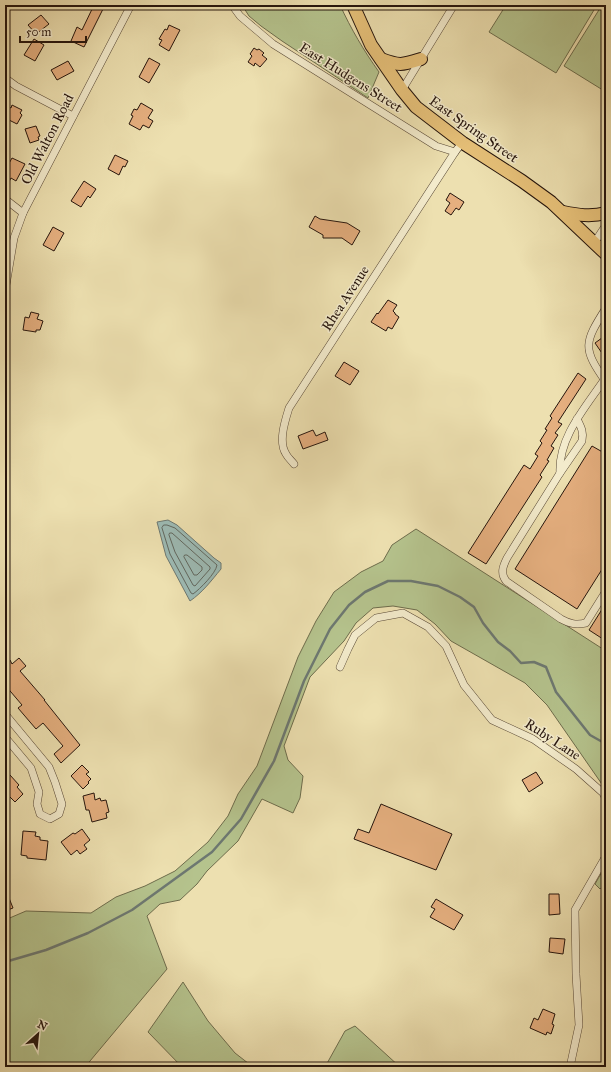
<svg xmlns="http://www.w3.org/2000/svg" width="611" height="1072" font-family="'IM FELL Great Primer',serif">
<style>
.green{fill:#b5c38d;stroke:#6d6c4c}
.water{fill:#9dbbb5;stroke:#6d7871}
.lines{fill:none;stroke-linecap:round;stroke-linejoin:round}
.shore{stroke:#616860;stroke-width:1}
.stream{stroke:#6d7871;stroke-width:2.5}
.building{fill:#e5af7f;stroke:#25140c}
.street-casing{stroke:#574735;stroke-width:8}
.primary-casing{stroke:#25140c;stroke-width:14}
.street{stroke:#f3ebcc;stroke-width:7}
.primary{stroke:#e6c078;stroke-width:12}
.labels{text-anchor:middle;stroke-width:3;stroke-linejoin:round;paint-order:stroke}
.street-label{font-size:14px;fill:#25140c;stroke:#f3ebcc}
</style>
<rect width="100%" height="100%" fill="#ede0b0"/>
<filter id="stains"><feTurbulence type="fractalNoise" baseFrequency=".005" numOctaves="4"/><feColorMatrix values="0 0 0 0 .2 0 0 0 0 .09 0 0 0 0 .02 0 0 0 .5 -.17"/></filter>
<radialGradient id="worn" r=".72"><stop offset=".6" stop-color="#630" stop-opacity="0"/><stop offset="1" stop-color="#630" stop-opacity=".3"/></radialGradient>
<!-- green -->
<g class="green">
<path d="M 242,5 L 340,5 C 351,29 364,51 379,72 L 368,98 L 282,41 L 261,26 L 249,16 Z"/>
<polygon points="506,5 597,5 556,73 489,32"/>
<polygon points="602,5 606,5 606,92 564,66"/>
<polygon points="416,529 606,651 606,790 547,705 525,683 451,641 435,624 417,610 393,606 373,608 356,623 344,641 310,677 284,746 288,760 303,776 300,798 293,813 262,799 238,841 207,871 197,884 180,900 160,904 147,916 167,969 85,1067 5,1067 5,920 26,911 91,913 116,897 145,886 175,871 208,842 228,816 238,794 257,766 298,657 316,621 334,592 361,572 383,561 392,545"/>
<polygon points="606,865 606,883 600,889 595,884"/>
<polygon points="183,982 208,1021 235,1053 253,1067 182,1067 148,1032"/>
<polygon points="355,1026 400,1067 325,1067 345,1031"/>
</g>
<!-- water -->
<path class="water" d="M 168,520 L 177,525 L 214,558 L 221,563 L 221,569 C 211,581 203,592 190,601 L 166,556 L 157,522 Z"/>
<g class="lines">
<!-- shore -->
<g class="shore">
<path d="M 164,525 L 167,525 L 175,528 L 217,565 C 216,573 200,589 193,594 L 191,593 L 170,554 L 162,528 Z"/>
<polygon points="170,533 172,533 210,567 210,569 195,586 193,585 175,552 169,535"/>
<polygon points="185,555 187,555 202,567 202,570 197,575 194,575 184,557"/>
</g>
<!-- stream -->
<polyline class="stream" points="5,962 46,950 88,933 132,910 212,852 241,819 274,761 304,681 330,629 349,605 365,592 388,581 411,581 438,586 460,597 474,607 483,623 498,642 510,651 521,663 534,662 546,667 556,692 590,735 606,744"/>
</g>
<!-- building -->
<g class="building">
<polygon points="94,5 100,5 104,7 84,47 71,41 77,27 82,30"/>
<polygon points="41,15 49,24 36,34 28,25"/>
<polygon points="169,25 180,30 169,51 159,45 162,40 159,39 165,29 167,30"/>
<polygon points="34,39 44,45 35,61 24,55"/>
<polygon points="254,48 257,50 259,49 264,53 262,55 267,59 260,67 255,63 254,66 248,62 252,56 250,54"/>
<polygon points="149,58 160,64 149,83 139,77"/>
<polygon points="68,61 74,71 57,80 51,70"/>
<polygon points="141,103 153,110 148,118 153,121 149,128 143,125 140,130 129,124 133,116 131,115 134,109 137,110"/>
<polygon points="5,105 11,108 12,105 22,110 20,113 22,115 17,124 5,118"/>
<polygon points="36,126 40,136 38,137 39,140 30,143 25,129"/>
<polygon points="115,155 128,161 125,167 123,166 119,175 108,169"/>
<polygon points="12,158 25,164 16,181 11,178 5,189 5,166 7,167"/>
<polygon points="84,181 96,189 90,198 88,196 81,207 71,201"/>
<polygon points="450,193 464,202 459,210 456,208 451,215 445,211 450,203 446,200"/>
<polygon points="315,216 320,219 347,223 360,231 352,245 342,238 323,238 323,235 309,227"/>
<polygon points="53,227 64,233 54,251 43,245"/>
<polygon points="388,300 397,305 393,311 395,313 395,314 399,317 392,329 388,327 386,331 371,322 377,313 378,314"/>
<polygon points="31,312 39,314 37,319 43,321 40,330 36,330 36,332 23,330 25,317 29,318"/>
<polygon points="606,335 606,359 595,343"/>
<polygon points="344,362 359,371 350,385 335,376"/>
<polygon points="578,373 586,379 558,422 562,424 555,433 558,435 551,446 554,448 547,460 549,461 540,475 542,477 486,564 468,553 524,465 530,469 538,456 535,454 542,443 540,441 547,430 545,429 552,418 550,416"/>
<polygon points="313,430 316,436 325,432 328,440 303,449 298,436"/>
<polygon points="592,446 606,454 606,563 577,609 515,569"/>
<polygon points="606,603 606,641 589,630"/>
<polygon points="19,658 26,666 20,671 45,700 44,700 80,745 61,763 54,754 63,746 43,723 36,729 18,708 22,705 5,685 5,664 10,660 12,664"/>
<polygon points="82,765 89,772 86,774 91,779 88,782 89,783 83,789 71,776"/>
<polygon points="536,772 543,783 529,792 522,780"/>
<polygon points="10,775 19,785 17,787 23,794 15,802 5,792 5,779"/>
<polygon points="94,793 95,800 100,798 101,801 106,800 109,812 106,813 107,818 92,822 89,810 86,810 83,796"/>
<polygon points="381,804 452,834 436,870 354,839 358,829 369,833"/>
<polygon points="82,829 90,840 84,845 87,849 80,854 77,850 71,855 61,842 73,833 75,834"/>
<polygon points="23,831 36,832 35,836 40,837 40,840 48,841 46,860 27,858 27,856 21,855"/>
<polygon points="5,888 13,908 5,911"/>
<polygon points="549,894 559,894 560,914 549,915"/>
<polygon points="436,899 463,915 454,930 430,917 435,909 431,907"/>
<polygon points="550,938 565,939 563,954 549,952"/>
<polygon points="543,1009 555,1014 552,1024 554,1025 551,1034 547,1032 546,1035 530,1028 534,1018 538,1020"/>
</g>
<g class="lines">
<!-- street casing -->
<g class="street-casing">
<g id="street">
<polyline points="232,5 240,16 273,44 436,146 455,152 458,148"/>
<polyline points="5,78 16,86 73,116"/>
<polyline points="402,90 454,5"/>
<polyline points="5,199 23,213"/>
<polyline points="595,242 606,225"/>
<polyline points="5,291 14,238 23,213 131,5"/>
<path d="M 606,308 C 584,343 582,348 606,382"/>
<path d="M 604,380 C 585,408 558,438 560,473 L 507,558 C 503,566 500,573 506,581 L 561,619 C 570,624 576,625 586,623 L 606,591"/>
<path d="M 294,464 C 292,461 288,458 286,454 C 278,442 285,421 289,408 L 455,152"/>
<path d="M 560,473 L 582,441 C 584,432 581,427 577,419"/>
<polyline points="340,667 348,649 355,635 376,618 403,613 428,627 446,646 464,685 492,720 533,739 576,769 603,793 606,799"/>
<polyline points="5,714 49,767 55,782 62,804 59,814 50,819 40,814 37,804 39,792 31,768 5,737"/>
<polyline points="570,1067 579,1025 576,974 575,910 606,856"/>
</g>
</g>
<!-- primary casing -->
<g class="primary-casing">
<g id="primary">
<polyline points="353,5 371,45 402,90 416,107 463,143 522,181 551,202 606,254"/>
<path d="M 381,59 C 400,66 402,65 421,59"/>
<path d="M 563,212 C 578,215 591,217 606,213"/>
</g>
</g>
<!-- street -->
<use href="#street" class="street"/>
<!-- primary -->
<use href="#primary" class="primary"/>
</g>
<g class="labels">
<!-- street labels -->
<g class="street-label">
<text transform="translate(351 77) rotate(32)" y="5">East Hudgens Street</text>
<text transform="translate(474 129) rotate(35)" y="5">East Spring Street</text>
<text transform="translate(47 139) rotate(-63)" y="5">Old Walton Road</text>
<text transform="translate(345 298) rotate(-57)" y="5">Rhea Avenue</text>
<text transform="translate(553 739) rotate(33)" y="5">Ruby Lane</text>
</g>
</g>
<!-- margin -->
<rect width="611" height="1072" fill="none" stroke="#ede0b0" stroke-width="20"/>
<rect x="6" y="6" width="599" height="1060" fill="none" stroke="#25140c" stroke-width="2"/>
<rect x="10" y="10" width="591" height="1052" fill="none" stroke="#25140c"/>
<!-- north arrow -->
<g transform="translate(38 1034) rotate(27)" stroke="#f3ebcc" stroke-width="3" paint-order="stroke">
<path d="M0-3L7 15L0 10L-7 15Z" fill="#25140c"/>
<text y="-6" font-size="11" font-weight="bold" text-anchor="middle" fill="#25140c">N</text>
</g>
<!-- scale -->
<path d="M20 36v6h66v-6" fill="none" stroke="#25140c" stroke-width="2"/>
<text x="26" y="36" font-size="12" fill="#25140c" stroke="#f3ebcc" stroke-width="3" paint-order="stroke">50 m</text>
<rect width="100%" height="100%" filter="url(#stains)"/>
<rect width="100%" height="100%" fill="url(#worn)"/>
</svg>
